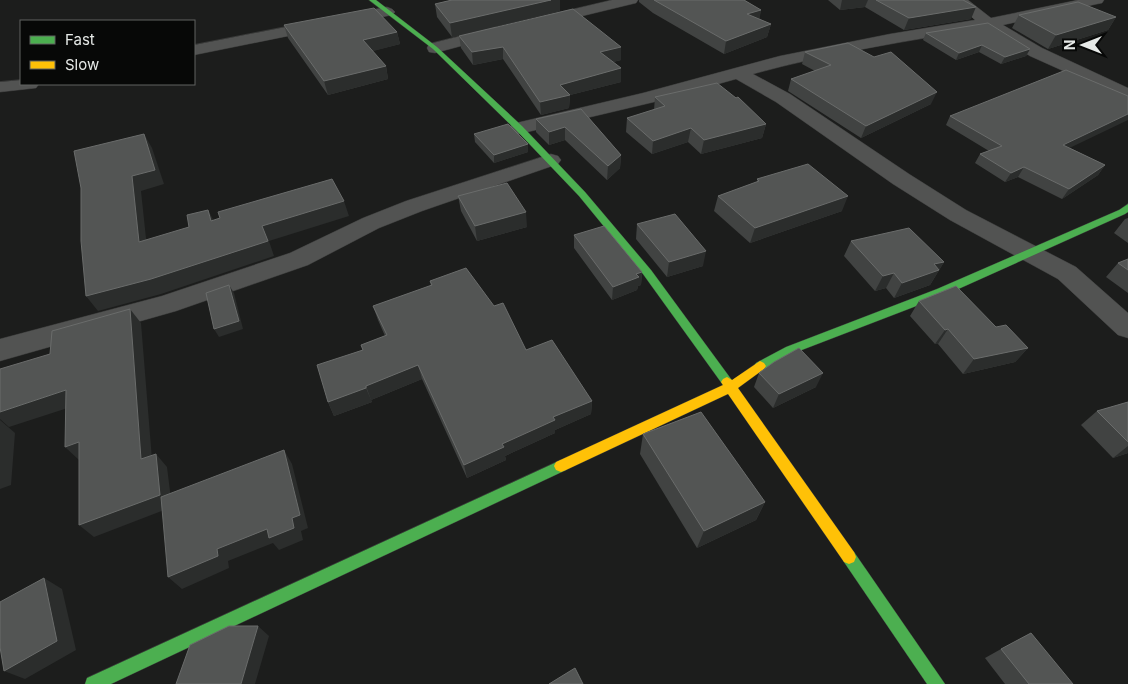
<svg xmlns="http://www.w3.org/2000/svg" width="1128" height="684" font-family="Inter,sans-serif">
<style>
.lines{fill:none;stroke-linecap:round;stroke-linejoin:round}
.street-casing{stroke:#373837;stroke-width:1}
.fast-casing{stroke:#373837;stroke-width:1}
.slow-casing{stroke:#373837;stroke-width:1}
.street{fill:#525352;fill-rule:evenodd}
.fast{fill:#4caf50;fill-rule:evenodd}
.slow{fill:#ffc107;fill-rule:evenodd}
.wall{fill:#414342}
.shaded-wall{fill:#2b2d2c}
.building{fill:#535554;stroke:#6a6c6b}
</style>
<rect width="100%" height="100%" fill="#1c1d1c"/>
<g class="lines">
<!-- street casing -->
<g class="street-casing">
<g id="street">
<polygon points="612,0 638,0 636,3 541,26 536,24 533,21 536,18"/>
<path d="M 952,0 L 968,0 L 991,18 L 1078,0 L 1104,0 L 1102,3 L 1097,4 L 1003,25 L 1042,48 L 1128,88 L 1128,100 L 1030,56 L 985,28 C 908,41 829,53 753,74 L 790,94 L 909,174 L 966,210 L 1076,267 L 1128,313 L 1128,338 L 1118,335 L 1058,279 L 950,220 L 893,184 L 776,102 L 736,79 L 654,102 L 519,134 L 512,132 L 509,128 L 512,124 L 643,93 L 780,56 L 890,34 L 975,20 Z"/>
<polygon points="387,7 392,9 395,12 392,15 194,55 194,45"/>
<polygon points="496,27 502,29 504,32 502,35 435,53 429,52 427,48 429,44"/>
<polygon points="21,80 21,84 39,84 36,88 0,92 0,82"/>
<polygon points="551,154 558,156 561,160 558,164 422,211 379,228 308,265 176,311 0,361 0,339 162,296 290,253 363,218 406,201"/>
</g>
</g>
<!-- fast casing -->
<g class="fast-casing">
<g id="fast">
<polygon points="369,0 376,0 437,47 522,126 585,192 651,270 731,379 733,382 731,385 723,385 643,274 579,196 516,130 433,49"/>
<polygon points="1128,204 1128,212 1125,214 945,295 794,353 764,369 756,369 754,366 756,363 786,347 937,289 1119,210"/>
<polygon points="561,460 566,462 568,466 566,470 111,684 85,684 87,678"/>
<polygon points="849,550 854,552 945,684 927,684 844,562 842,557 844,552"/>
</g>
</g>
<!-- slow casing -->
<g class="slow-casing">
<polygon id="slow" points="760,361 764,363 766,366 764,369 738,388 854,552 856,557 854,562 849,564 844,562 728,394 566,470 561,472 556,470 554,466 556,462 723,385 721,382 723,379 727,377 732,380"/>
</g>
<!-- street -->
<use href="#street" class="street"/>
<!-- fast -->
<use href="#fast" class="fast"/>
<!-- slow -->
<use href="#slow" class="slow"/>
</g>
<!-- wall -->
<g class="wall">
<polygon points="452,0 560,0 560,11 452,37 437,17 435,4"/>
<polygon points="639,0 744,0 761,10 759,19 771,24 767,37 724,54 653,13 639,2"/>
<polygon points="828,0 963,0 971,19 904,30 865,7 840,10"/>
<polygon points="1019,15 1116,17 1108,30 1048,49 1012,28"/>
<polygon points="284,25 397,32 400,44 372,51 386,66 388,79 328,95 288,38"/>
<polygon points="926,33 1030,49 1026,56 1001,64 979,52 956,60 923,40"/>
<polygon points="459,36 621,60 613,62 621,82 570,95 569,108 541,115 503,59 473,65 461,48"/>
<polygon points="805,52 874,57 931,104 861,138 788,91 791,79 815,71 802,64"/>
<polygon points="655,97 766,124 762,138 701,154 688,142 652,154 626,132 627,118 654,110"/>
<polygon points="581,109 621,155 620,168 607,180 565,140 549,145 536,132 536,119"/>
<polygon points="950,116 1070,148 1105,165 1098,175 1062,199 1018,177 1005,182 975,163 980,154 989,151 946,125"/>
<polygon points="474,134 528,144 528,152 494,163 475,142"/>
<polygon points="757,179 842,211 750,243 714,211 718,196 757,182"/>
<polygon points="458,196 527,227 477,241 461,211"/>
<polygon points="1128,218 1128,243 1114,233 1125,219"/>
<polygon points="637,224 703,266 667,277 636,239"/>
<polygon points="574,235 642,272 641,285 638,286 637,290 612,300 574,248"/>
<polygon points="851,241 944,262 930,285 894,298 886,288 875,291 844,256"/>
<polygon points="1128,259 1128,293 1106,277 1118,263"/>
<polygon points="430,281 526,350 592,401 591,414 555,430 555,433 505,456 506,460 467,478 422,379 371,400 372,402 334,416 328,402 363,350 361,345 385,336 378,320 373,306 431,286"/>
<polygon points="919,301 996,327 1028,348 1015,362 963,374 938,344 935,344 910,316"/>
<polygon points="759,373 816,387 773,408 754,387"/>
<polygon points="1128,402 1128,453 1113,458 1081,425 1097,411"/>
<polygon points="643,434 765,502 756,520 697,548 640,454"/>
<polygon points="1001,649 1073,684 1005,684 985,658"/>
</g>
<!-- shaded-wall -->
<g class="shaded-wall">
<polygon points="551,0 560,0 560,11 452,37 450,23"/>
<polygon points="842,0 868,0 865,7 840,10"/>
<polygon points="976,7 971,19 904,30 909,18"/>
<polygon points="761,10 759,23 747,14"/>
<polygon points="1116,17 1108,30 1048,49 1056,35"/>
<polygon points="771,24 767,37 724,54 726,41"/>
<polygon points="397,32 400,44 366,53 363,40"/>
<polygon points="982,45 979,52 956,60 959,53"/>
<polygon points="503,47 503,59 473,65 472,52"/>
<polygon points="621,47 621,60 600,65 600,52"/>
<polygon points="1030,49 1026,56 1001,64 1005,57"/>
<polygon points="386,66 388,79 328,95 324,81"/>
<polygon points="621,68 621,82 570,95 569,108 541,115 540,102 560,85"/>
<polygon points="937,92 931,104 861,138 866,126"/>
<polygon points="1128,114 1128,120 1057,154 1063,145"/>
<polygon points="766,124 762,138 701,154 704,140"/>
<polygon points="565,127 565,140 549,145 549,132"/>
<polygon points="691,128 688,142 652,154 653,141"/>
<polygon points="144,134 152,148 164,184 141,191 148,257 139,242 132,176"/>
<polygon points="528,144 528,152 494,163 494,155"/>
<polygon points="621,155 620,168 607,180 608,166"/>
<polygon points="1105,165 1098,175 1062,199 1069,189"/>
<polygon points="1024,167 1018,177 1005,182 1011,173"/>
<polygon points="848,196 842,211 750,243 755,228"/>
<polygon points="344,201 349,216 269,241 274,256 161,294 98,311 86,296 262,226"/>
<polygon points="208,210 216,225 211,221"/>
<polygon points="526,212 527,227 477,241 475,226"/>
<polygon points="706,251 703,266 667,277 669,262"/>
<polygon points="944,262 930,285 894,298 902,283 934,264"/>
<polygon points="642,272 641,285 638,286 637,290 612,300 613,287 636,274"/>
<polygon points="894,273 886,288 875,291 883,276"/>
<polygon points="229,285 234,293 243,329 219,337 214,329"/>
<polygon points="130,309 141,323 153,472 141,459"/>
<polygon points="948,329 938,344 935,344 945,330"/>
<polygon points="1028,348 1015,362 963,374 974,359"/>
<polygon points="418,365 422,379 371,400 366,386"/>
<polygon points="823,373 816,387 773,408 779,394"/>
<polygon points="366,388 372,402 334,416 328,402"/>
<polygon points="66,390 80,404 9,427 0,419 0,412"/>
<polygon points="592,401 591,414 555,430 555,433 505,456 506,460 467,478 464,465 502,444 553,417"/>
<polygon points="0,420 15,433 11,485 0,489"/>
<polygon points="79,442 79,460 65,447"/>
<polygon points="1128,446 1128,453 1113,458"/>
<polygon points="284,450 292,464 308,528 301,531 303,540 279,550 273,543 228,561 229,568 182,589 168,577 217,549 292,518"/>
<polygon points="156,454 167,467 172,507 94,537 79,525"/>
<polygon points="765,502 756,520 697,548 704,531"/>
<polygon points="44,578 62,589 76,650 25,679 4,671"/>
<polygon points="258,626 269,636 255,684 241,684"/>
</g>
<!-- building -->
<g class="building">
<polygon points="452,0 551,0 450,23 435,4"/>
<polygon points="654,0 744,0 761,10 747,14 771,24 726,41"/>
<polygon points="876,0 963,0 976,7 909,18"/>
<polygon points="1078,2 1116,17 1056,35 1019,15"/>
<polygon points="374,8 397,32 363,40 386,66 324,81 284,25"/>
<polygon points="573,9 621,47 600,52 621,68 560,85 570,95 540,102 503,47 472,52 459,36"/>
<polygon points="988,23 1030,49 1005,57 982,45 959,53 926,33"/>
<polygon points="848,43 874,57 891,52 937,92 866,126 791,79 831,65 805,52"/>
<polygon points="1066,70 1128,96 1128,114 1063,145 1105,165 1069,189 1024,167 1011,173 980,154 1002,146 950,116"/>
<polygon points="717,83 736,98 738,97 766,124 704,140 691,128 653,141 627,118 665,106 655,97"/>
<polygon points="581,109 621,155 608,166 565,127 549,132 536,119"/>
<polygon points="508,124 528,144 494,155 474,134"/>
<polygon points="144,134 155,170 132,176 139,242 189,227 187,215 208,210 211,221 220,218 218,212 332,179 344,201 262,226 268,241 151,279 86,296 81,241 81,188 74,151"/>
<polygon points="808,164 848,196 755,228 718,196 759,181 757,179"/>
<polygon points="507,183 526,212 475,226 458,196"/>
<polygon points="675,214 706,251 669,262 637,224"/>
<polygon points="604,226 642,272 636,274 639,277 613,287 574,235"/>
<polygon points="909,228 944,262 934,264 939,270 902,283 894,273 883,276 851,241"/>
<polygon points="1128,259 1128,270 1118,263"/>
<polygon points="466,268 494,306 503,303 526,350 552,340 592,401 553,417 555,420 502,444 504,447 464,465 418,365 366,386 366,388 328,402 317,365 363,350 361,345 387,335 373,306 432,285 430,281"/>
<polygon points="229,285 239,321 214,329 206,293"/>
<polygon points="956,286 996,327 1006,325 1028,348 974,359 948,329 945,330 919,301"/>
<polygon points="130,309 141,459 156,454 160,495 79,525 79,442 65,447 66,390 0,412 0,369 50,354 52,331"/>
<polygon points="799,348 823,373 779,394 759,373 774,362"/>
<polygon points="1128,402 1128,442 1097,411"/>
<polygon points="701,412 765,502 704,531 643,434"/>
<polygon points="284,450 300,515 292,518 294,528 269,538 267,529 217,549 218,556 168,577 161,497"/>
<polygon points="44,578 57,641 4,671 0,647 0,602"/>
<polygon points="229,626 258,626 241,684 176,684 190,645"/>
<polygon points="1031,633 1073,684 1029,684 1001,649"/>
<polygon points="575,668 583,684 549,684"/>
</g>
<!-- legend -->
<rect x="20" y="20" width="175" height="65" fill="#070807" stroke="#606261"/>
<rect x="30" y="36" width="25" height="8" fill="#4caf50" stroke="#606261"/>
<text x="65" y="45" font-size="15" fill="#e6e9e7">Fast</text>
<rect x="30" y="61" width="25" height="8" fill="#ffc107" stroke="#606261"/>
<text x="65" y="70" font-size="15" fill="#e6e9e7">Slow</text>
<!-- north arrow -->
<g transform="translate(1083 45) rotate(270)" stroke="#070807" stroke-width="4" paint-order="stroke">
<path d="M0-4L9 19L0 12L-9 19Z" fill="#e6e9e7"/>
<text y="-8" font-size="14" font-weight="bold" text-anchor="middle" fill="#e6e9e7">N</text>
</g>
</svg>
